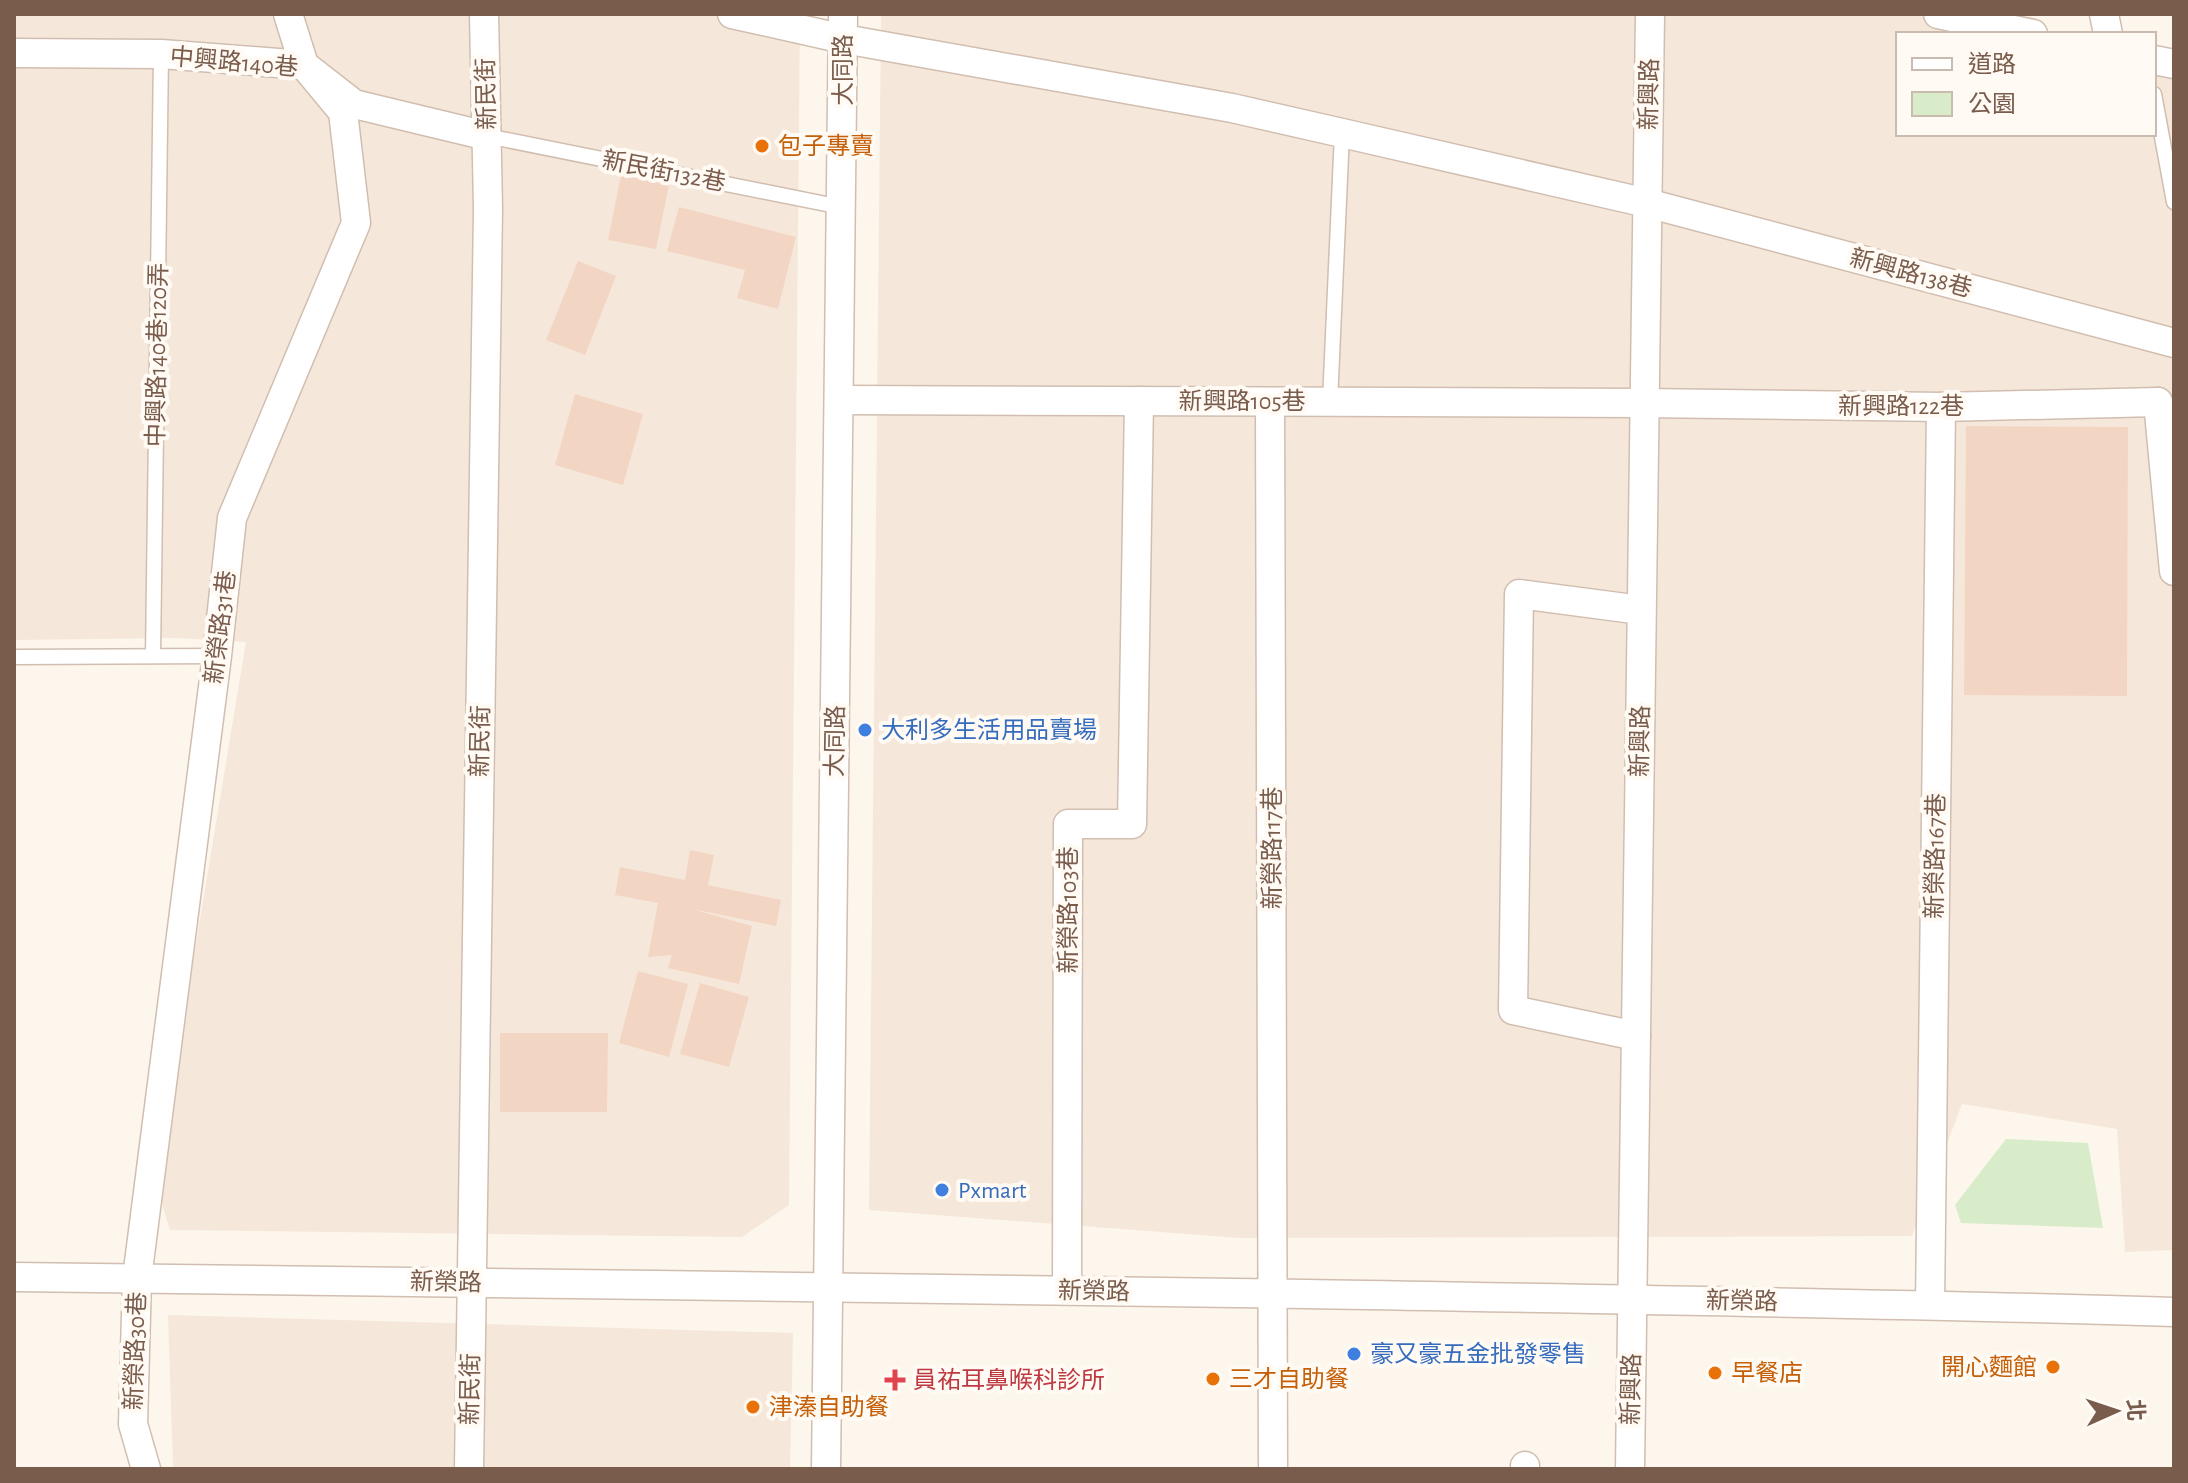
<svg xmlns="http://www.w3.org/2000/svg" width="2188" height="1483" font-family="'Alegreya Sans','Noto Sans TC',sans-serif">
<style>
.residential{fill:#f5e8da}
.green{fill:#d8ecc9}
.building{fill:#f3d5c3}
.lines{fill:none;stroke-linecap:round;stroke-linejoin:round}
.service-casing{stroke:#d1beb0;stroke-width:17}
.minor-casing{stroke:#d1beb0;stroke-width:31}
.service{stroke:#fff;stroke-width:14}
.minor{stroke:#fff;stroke-width:28}
.food-dot{fill:#e8710a;stroke:#fffaf3;stroke-width:3}
.shop-dot{fill:#3f7fe0;stroke:#fffaf3;stroke-width:3}
.health-dot{fill:#e0444e;stroke:#fffaf3;stroke-width:3}
.labels{text-anchor:middle;stroke-width:8;stroke-linejoin:round;paint-order:stroke}
.street-label{font-size:24px;fill:#7a5c4d;stroke:#fffaf3}
.food-label{font-size:24px;fill:#c56008;stroke:#fffaf3;text-anchor:start}
.shop-label{font-size:24px;fill:#366cbe;stroke:#fffaf3;text-anchor:start}
.health-label{font-size:24px;fill:#be3a42;stroke:#fffaf3;text-anchor:start}
</style>
<rect width="100%" height="100%" fill="#fdf6ec"/>
<!-- residential -->
<g class="residential">
<polygon points="14,14 800,14 789,1205 742,1237 170,1230 156,1184 246,642 176,638 14,640"/>
<polygon points="881,14 1910,14 2007,34 1898,34 1898,134 2154,134 2154,64 2174,68 2174,1250 2125,1252 2117,1129 1962,1104 1912,1236 1239,1238 869,1210"/>
<polygon points="168,1315 793,1333 790,1469 173,1469"/>
</g>
<!-- green -->
<polygon class="green" points="2006,1139 2088,1143 2103,1228 1961,1223 1955,1205"/>
<!-- building -->
<g class="building">
<polygon points="621,175 669,185 656,249 608,240"/>
<polygon points="679,207 796,237 778,309 737,298 745,270 667,251"/>
<polygon points="578,261 616,276 585,355 546,340"/>
<polygon points="575,394 643,414 623,485 555,465"/>
<polygon points="1966,426 2128,427 2127,696 1964,695"/>
<polygon points="690,850 714,855 708,885 781,900 776,926 692,909 752,926 739,984 668,968 672,955 648,957 658,903 615,895 620,867 685,880"/>
<polygon points="638,971 688,984 669,1057 619,1043"/>
<polygon points="700,983 749,997 729,1067 680,1054"/>
<polygon points="500,1033 608,1033 607,1112 500,1112"/>
</g>
<g class="lines">
<!-- service casing -->
<g class="service-casing">
<g id="service">
<polyline points="2154,94 2174,202"/>
<polyline points="487,136 841,207"/>
<polyline points="1330,402 1342,133"/>
<polyline points="153,656 161,54"/>
<polyline points="14,657 217,656"/>
</g>
</g>
<!-- minor casing -->
<g class="minor-casing">
<g id="minor">
<polyline points="732,14 844,39 1232,108 1342,133 1647,203 2174,343"/>
<polyline points="1938,14 2033,34"/>
<polyline points="2104,14 2108,34"/>
<polyline points="14,53 161,54 304,65 354,104 487,136"/>
<polyline points="2154,60 2174,64"/>
<polyline points="839,400 1644,403 1941,407 2158,402"/>
<polyline points="1270,402 1273,1469"/>
<polyline points="2158,402 2174,571"/>
<polyline points="1636,1036 1513,1010 1519,594 1641,610"/>
<path d="M 14,1277 C 445,1282 875,1288 1306,1294 C 1595,1299 1885,1303 2174,1312"/>
<polyline points="1067,1290 1068,824 1132,824 1139,401"/>
<polyline points="1930,1305 1941,407"/>
<polyline points="146,1469 133,1424 137,1278 217,656 232,518 356,223 343,112 304,65 288,14"/>
<polyline points="469,1469 488,209 484,14"/>
<polyline points="826,1469 843,14"/>
<polyline points="1525,1469 1525,1466"/>
<polyline points="1630,1469 1650,14"/>
</g>
</g>
<!-- service -->
<use href="#service" class="service"/>
<!-- minor -->
<use href="#minor" class="minor"/>
</g>
<!-- markers -->
<g class="food-dot">
<circle cx="762" cy="146" r="8"/>
<circle cx="2053" cy="1367" r="8"/>
<circle cx="1715" cy="1373" r="8"/>
<circle cx="1213" cy="1379" r="8"/>
<circle cx="753" cy="1407" r="8"/>
</g>
<g class="shop-dot">
<circle cx="865" cy="730" r="8"/>
<circle cx="942" cy="1190" r="8"/>
<circle cx="1354" cy="1354" r="8"/>
</g>
<path class="health-dot" d="M891 1368h8v8h8v8h-8v8h-8v-8h-8v-8h8z"/>
<g class="labels">
<!-- street labels -->
<g class="street-label">
<text transform="translate(234 62) rotate(5)" y="8">中興路140巷</text>
<text transform="translate(843 70) rotate(-90)" y="8">大同路</text>
<text transform="translate(486 94) rotate(-91)" y="8">新民街</text>
<text transform="translate(1649 94) rotate(-89)" y="8">新興路</text>
<text transform="translate(664 171) rotate(11)" y="8">新民街132巷</text>
<text transform="translate(1911 273) rotate(15)" y="8">新興路138巷</text>
<text transform="translate(157 355) rotate(-89)" y="8">中興路140巷120弄</text>
<text x="1242" y="409">新興路105巷</text>
<text x="1901" y="414">新興路122巷</text>
<text transform="translate(220 627) rotate(-83)" y="8">新榮路31巷</text>
<text transform="translate(480 741) rotate(-89)" y="8">新民街</text>
<text transform="translate(835 741) rotate(-89)" y="8">大同路</text>
<text transform="translate(1640 741) rotate(-89)" y="8">新興路</text>
<text transform="translate(1272 848) rotate(-90)" y="8">新榮路117巷</text>
<text transform="translate(1935 856) rotate(-89)" y="8">新榮路167巷</text>
<text transform="translate(1068 910) rotate(-90)" y="8">新榮路103巷</text>
<text transform="translate(446 1282) rotate(1)" y="8">新榮路</text>
<text transform="translate(1094 1291) rotate(1)" y="8">新榮路</text>
<text transform="translate(1742 1301) rotate(1)" y="8">新榮路</text>
<text transform="translate(135 1351) rotate(-88)" y="8">新榮路30巷</text>
<text transform="translate(470 1389) rotate(-89)" y="8">新民街</text>
<text transform="translate(1631 1389) rotate(-89)" y="8">新興路</text>
</g>
<!-- food labels -->
<g class="food-label">
<text x="778" y="154">包子專賣</text>
<text x="2037" y="1375" text-anchor="end">開心麵館</text>
<text x="1731" y="1381">早餐店</text>
<text x="1229" y="1387">三才自助餐</text>
<text x="769" y="1415">津溱自助餐</text>
</g>
<!-- shop labels -->
<g class="shop-label">
<text x="881" y="738">大利多生活用品賣場</text>
<text x="958" y="1198">Pxmart</text>
<text x="1370" y="1362">豪又豪五金批發零售</text>
</g>
<!-- health labels -->
<g class="health-label">
<text x="913" y="1388">員祐耳鼻喉科診所</text>
</g>
</g>
<!-- border -->
<rect width="2188" height="1483" fill="none" stroke="#7a5c4d" stroke-width="32"/>
<!-- legend -->
<rect x="1896" y="32" width="260" height="104" fill="#fffaf3" stroke="#cabbb1" stroke-width="2"/>
<rect x="1912" y="58" width="40" height="12" fill="#ffffff" stroke="#cabbb1" stroke-width="2"/>
<text x="1968" y="72" font-size="24" fill="#7a5c4d">道路</text>
<rect x="1912" y="92" width="40" height="24" fill="#d8ecc9" stroke="#cabbb1" stroke-width="2"/>
<text x="1968" y="112" font-size="24" fill="#7a5c4d">公園</text>
<!-- north arrow -->
<g transform="translate(2116 1411) rotate(87)" stroke="#fffaf3" stroke-width="6" paint-order="stroke">
<path d="M0-6L14 30L0 20L-14 30Z" fill="#7a5c4d"/>
<text y="-12" font-size="22" font-weight="bold" text-anchor="middle" fill="#7a5c4d">北</text>
</g>
</svg>
